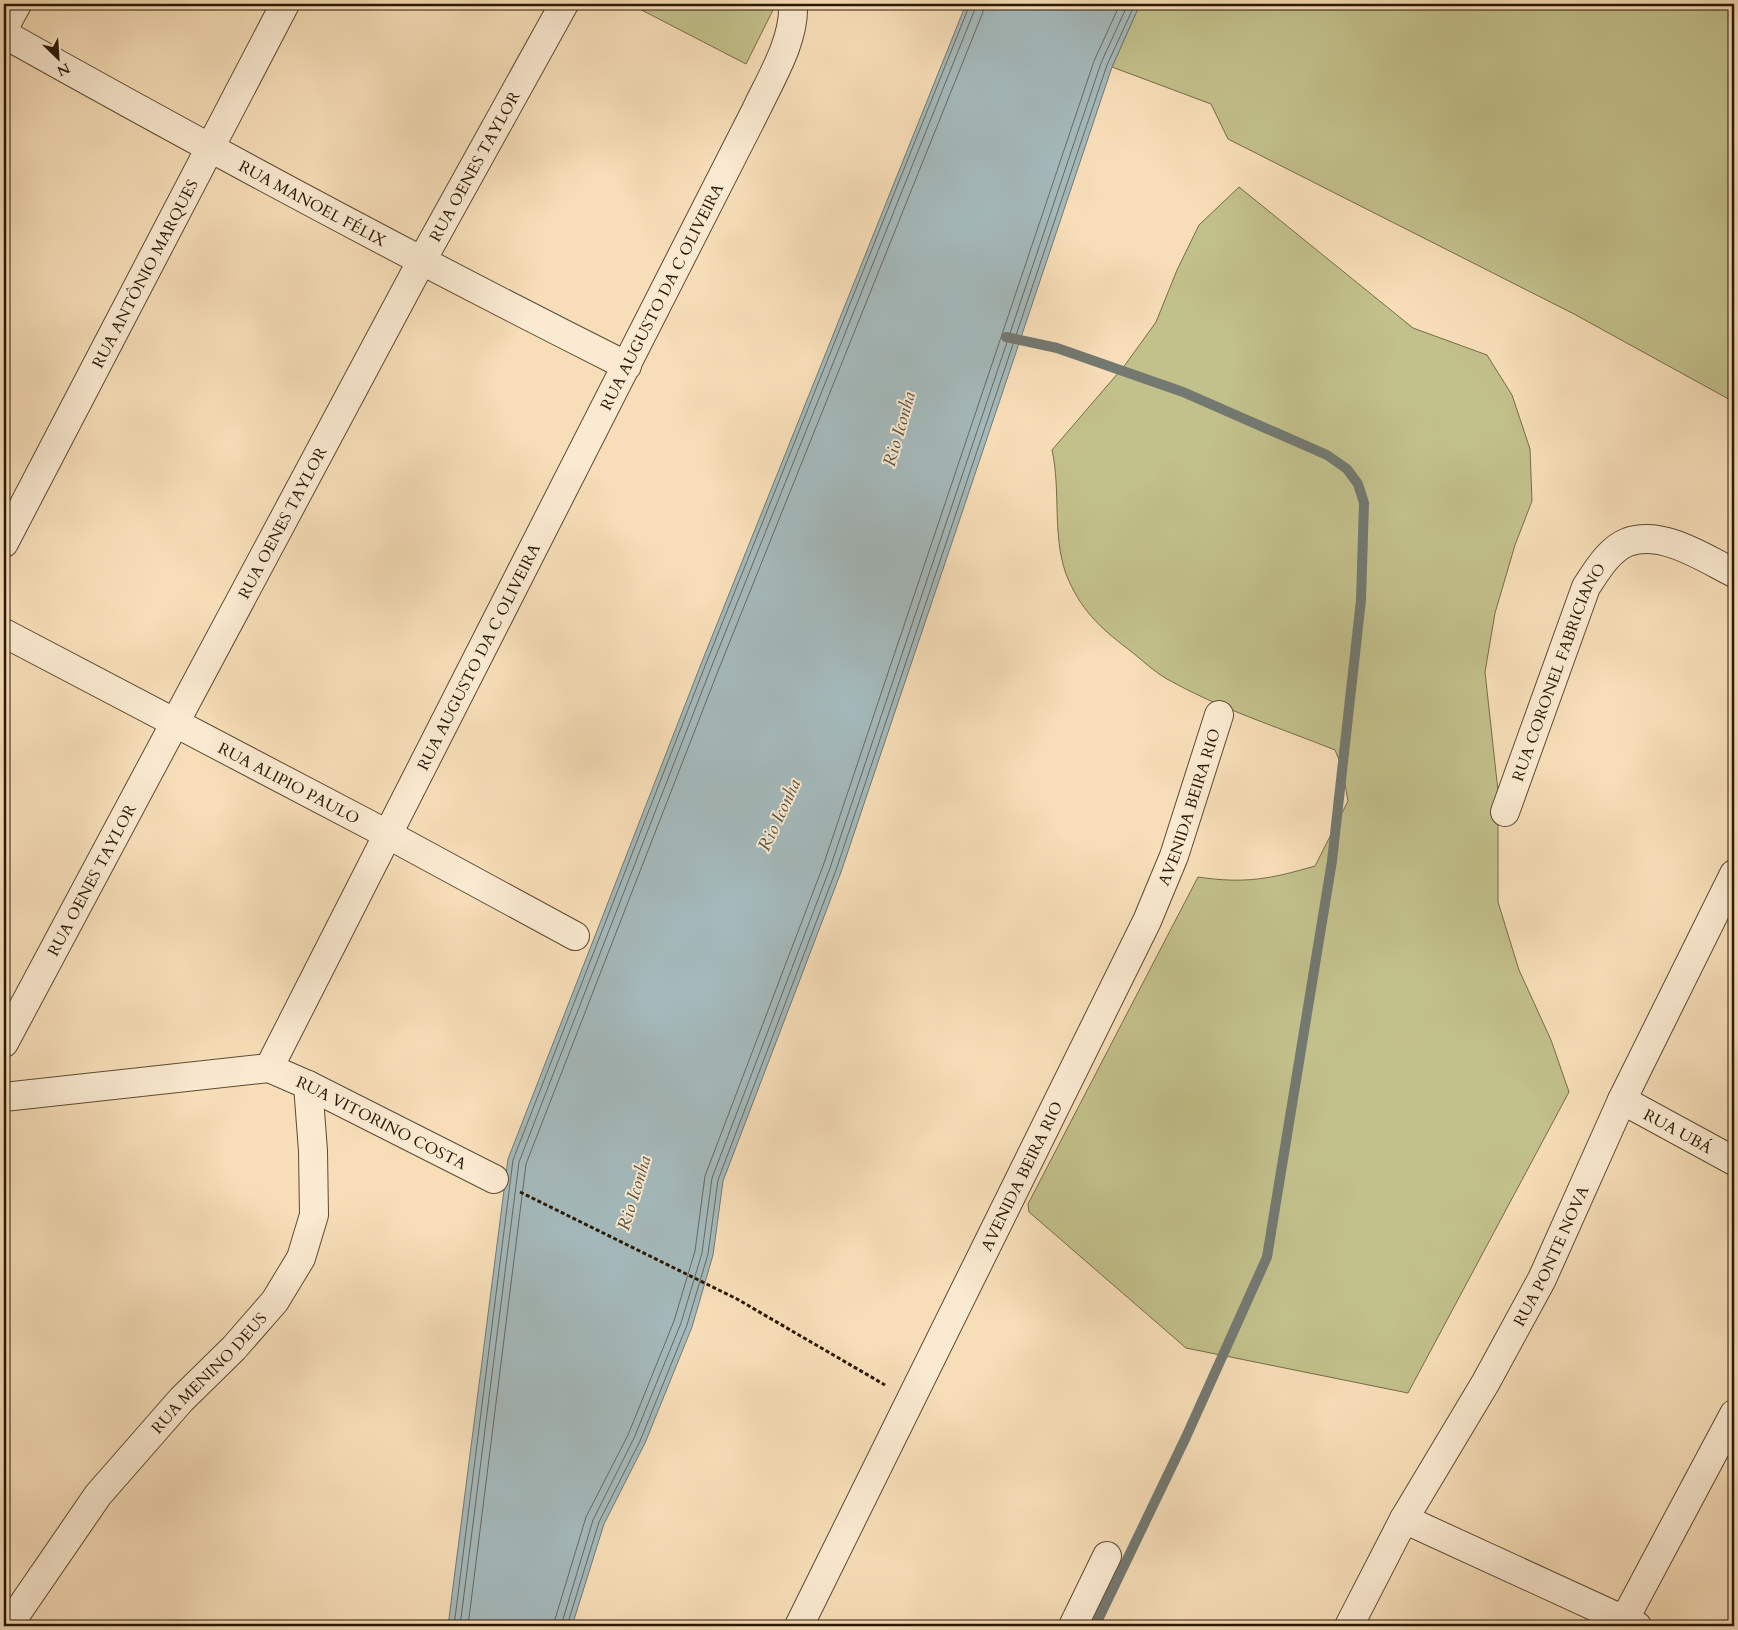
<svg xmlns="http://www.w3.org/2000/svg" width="1738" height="1630" font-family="Cardo,serif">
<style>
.green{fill:#c2c08b;stroke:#766c47}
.water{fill:#a4b9bb;stroke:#737971}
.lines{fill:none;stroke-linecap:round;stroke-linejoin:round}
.shore{stroke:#67695f;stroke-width:1}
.stream{stroke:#737971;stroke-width:10}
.minor-casing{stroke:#5d4a30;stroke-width:30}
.path{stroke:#2a1903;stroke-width:3;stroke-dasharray:4 2.5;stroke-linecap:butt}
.minor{stroke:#faead1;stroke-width:28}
.labels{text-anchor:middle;stroke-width:4;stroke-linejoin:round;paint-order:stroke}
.street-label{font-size:16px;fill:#2a1903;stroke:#faead1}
.water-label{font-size:18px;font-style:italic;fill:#555143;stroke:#faead1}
</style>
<rect width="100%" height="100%" fill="#f7deb8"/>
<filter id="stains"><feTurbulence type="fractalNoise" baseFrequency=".004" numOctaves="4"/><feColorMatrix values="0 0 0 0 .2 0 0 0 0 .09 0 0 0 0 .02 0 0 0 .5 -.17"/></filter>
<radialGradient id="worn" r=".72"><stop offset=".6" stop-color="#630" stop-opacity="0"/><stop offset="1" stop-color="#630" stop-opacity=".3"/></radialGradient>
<!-- green -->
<g class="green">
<polygon points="630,4 776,4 746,64"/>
<polygon points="1140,4 1734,4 1734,402 1574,314 1228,139 1211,104 1112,67"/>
<path d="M 1239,187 L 1413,328 L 1487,355 L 1512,395 L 1530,449 L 1532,501 L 1515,545 L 1495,613 L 1485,672 L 1498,791 L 1498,902 L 1519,970 L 1551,1040 L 1569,1092 L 1408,1393 L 1186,1348 L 1029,1212 L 1028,1204 L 1198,877 C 1245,884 1270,879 1315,866 L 1348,801 L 1342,767 L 1335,750 C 1278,727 1220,709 1167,679 C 1153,671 1141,659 1128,649 C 1099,627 1080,609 1066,574 C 1052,534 1061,491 1052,450 L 1125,365 L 1156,322 L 1177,270 L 1199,225 Z"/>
</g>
<!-- water -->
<polygon class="water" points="966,4 1140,4 1112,67 841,872 723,1181 713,1255 692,1327 645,1443 604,1524 572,1626 448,1626 508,1159 701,664"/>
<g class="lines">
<!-- shore -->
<g class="shore">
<polyline points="454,1626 513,1160 705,666 970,4"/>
<polyline points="460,1626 519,1162 711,668 977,4"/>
<polyline points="468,1626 526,1164 718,671 983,12 984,4"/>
<polyline points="553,1626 586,1517 628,1435 674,1321 695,1251 705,1176 823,866 1094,61 1120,4"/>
<polyline points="561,1626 593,1520 634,1438 681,1323 702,1253 712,1178 830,868 1101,63 1128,4"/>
<polyline points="567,1626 599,1522 640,1441 687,1325 708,1254 718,1180 836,870 1107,65 1135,4"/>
</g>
<!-- stream -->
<polyline class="stream" points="1006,337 1057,348 1183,392 1327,455 1347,469 1358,484 1364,503 1361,600 1332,861 1267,1257 1186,1437 1095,1626"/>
<!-- minor casing -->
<g class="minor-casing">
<g id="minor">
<polyline points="4,28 17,4"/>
<path id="s1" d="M 4,34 C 209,149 416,260 627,366"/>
<path id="s2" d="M 4,543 L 285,4"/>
<path id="s3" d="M 4,633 L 387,834 L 575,936"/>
<path id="s4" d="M 1505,812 L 1586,587 C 1596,572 1609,549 1628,542 C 1663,530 1704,558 1734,573"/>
<path id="s5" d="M 4,1043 L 421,262 L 564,4"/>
<path id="s6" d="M 269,1068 L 308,1085 L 494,1179"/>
<path id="s7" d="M 4,1097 L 269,1068 L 756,110 C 771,78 795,40 793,4"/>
<path id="s8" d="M 1622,1100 L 1734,1161"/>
<polyline points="1404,1519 1637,1626"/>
<path id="s9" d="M 8,1626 L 98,1495 L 181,1400 L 234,1348 L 275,1301 L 301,1258 L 314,1215 L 313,1151 L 308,1085"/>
<path id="s10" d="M 799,1626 L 1147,921 L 1174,856 L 1219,715"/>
<polyline points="1073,1626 1107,1556"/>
<path id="s11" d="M 1349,1626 L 1404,1519 L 1486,1382 L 1542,1279 L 1622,1100 L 1734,874"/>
<polyline points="1621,1626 1734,1414"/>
</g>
</g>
<!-- path -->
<polyline class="path" points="520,1192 737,1299 885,1385"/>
<!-- minor -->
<use href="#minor" class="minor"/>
</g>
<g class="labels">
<!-- street labels -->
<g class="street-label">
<text dy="6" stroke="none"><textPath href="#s5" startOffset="995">RUA OENES TAYLOR</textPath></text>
<text dy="6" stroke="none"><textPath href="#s1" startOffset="352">RUA MANOEL FÉLIX</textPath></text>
<text dy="6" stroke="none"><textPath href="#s2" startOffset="304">RUA ANTÔNIO MARQUES</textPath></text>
<text dy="6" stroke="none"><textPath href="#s7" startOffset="1132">RUA AUGUSTO DA C OLIVEIRA</textPath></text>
<text dy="6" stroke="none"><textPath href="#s5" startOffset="590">RUA OENES TAYLOR</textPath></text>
<text dy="6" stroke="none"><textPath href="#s7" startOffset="728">RUA AUGUSTO DA C OLIVEIRA</textPath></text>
<text dy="6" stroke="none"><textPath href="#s4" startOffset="150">RUA CORONEL FABRICIANO</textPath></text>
<text dy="6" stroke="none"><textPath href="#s3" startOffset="322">RUA ALIPIO PAULO</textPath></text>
<text dy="6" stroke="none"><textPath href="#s10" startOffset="908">AVENIDA BEIRA RIO</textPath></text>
<text dy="6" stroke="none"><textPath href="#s5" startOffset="185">RUA OENES TAYLOR</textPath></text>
<text dy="6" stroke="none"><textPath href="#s6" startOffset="125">RUA VITORINO COSTA</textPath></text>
<text dy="6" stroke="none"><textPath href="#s8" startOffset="64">RUA UBÁ</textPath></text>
<text dy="6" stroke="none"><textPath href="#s10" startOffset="502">AVENIDA BEIRA RIO</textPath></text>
<text dy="6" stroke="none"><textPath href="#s11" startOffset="422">RUA PONTE NOVA</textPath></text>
<text dy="6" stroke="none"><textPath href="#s9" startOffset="324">RUA MENINO DEUS</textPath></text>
</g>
<!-- water labels -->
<g class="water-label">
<text transform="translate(899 429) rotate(-74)" y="6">Rio Iconha</text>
<text transform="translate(779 815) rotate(-65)" y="6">Rio Iconha</text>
<text transform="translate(634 1193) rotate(-73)" y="6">Rio Iconha</text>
</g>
</g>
<!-- margin -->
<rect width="1738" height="1630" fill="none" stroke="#f7deb8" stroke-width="20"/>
<rect x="5" y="5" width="1728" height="1620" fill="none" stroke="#2a1903" stroke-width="2.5"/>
<rect x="10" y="10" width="1718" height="1610" fill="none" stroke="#2a1903"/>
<!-- north arrow -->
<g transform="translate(58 58) rotate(155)" stroke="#faead1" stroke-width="4" paint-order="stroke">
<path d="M0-4L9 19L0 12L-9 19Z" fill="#2a1903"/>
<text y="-8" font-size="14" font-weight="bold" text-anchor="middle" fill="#2a1903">N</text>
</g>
<rect width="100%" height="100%" filter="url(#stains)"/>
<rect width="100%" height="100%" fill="url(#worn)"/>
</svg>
